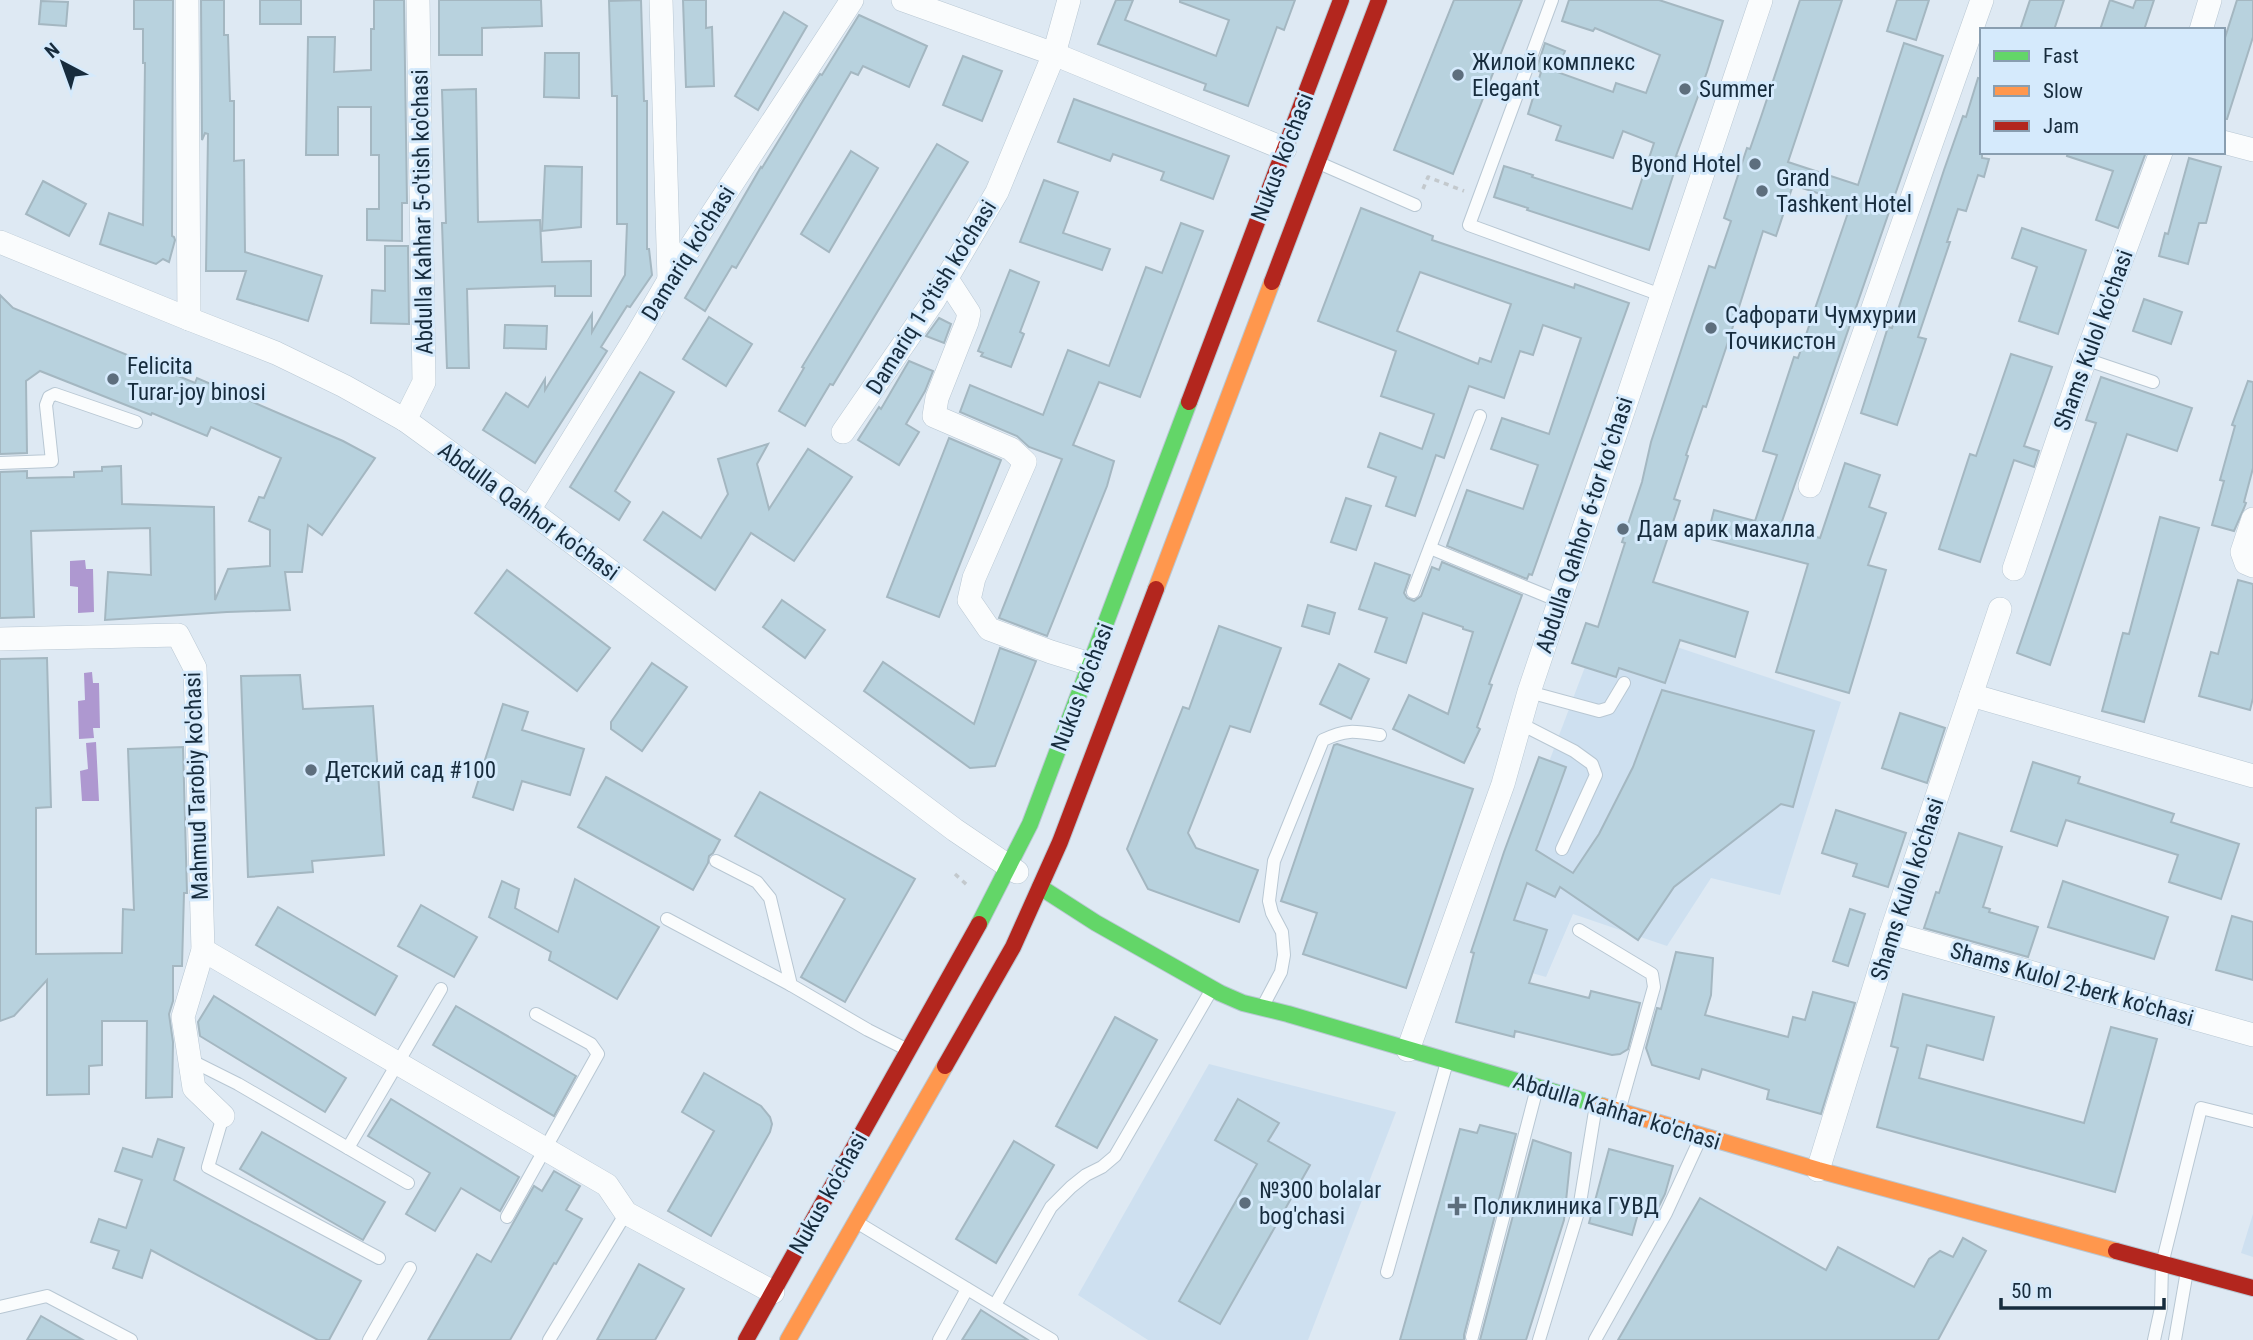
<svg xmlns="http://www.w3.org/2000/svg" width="2253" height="1340" font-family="'Roboto Condensed',sans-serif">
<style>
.built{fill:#cee0f0}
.water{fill:#ae98d0}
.building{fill:#b8d2de;stroke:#a4b7c1;stroke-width:2;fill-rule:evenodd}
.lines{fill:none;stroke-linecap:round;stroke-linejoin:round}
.lane-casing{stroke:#b8c7d3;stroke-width:14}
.street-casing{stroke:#b8c7d3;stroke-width:24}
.fast-casing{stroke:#b8c7d3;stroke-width:18}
.slow-casing{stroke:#b8c7d3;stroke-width:18}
.jam-casing{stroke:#b8c7d3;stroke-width:18}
.path{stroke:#c3c9cd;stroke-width:3.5;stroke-dasharray:5 5;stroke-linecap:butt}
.lane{stroke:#fafcfd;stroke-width:12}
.street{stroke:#fafcfd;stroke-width:23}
.fast{stroke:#63d668;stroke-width:16}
.slow{stroke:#ff974d;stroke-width:16}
.jam{stroke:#b3261e;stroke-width:16}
.poi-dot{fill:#5d6e7d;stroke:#d5eafc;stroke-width:2.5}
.labels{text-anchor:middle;stroke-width:6;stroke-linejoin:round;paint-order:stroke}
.poi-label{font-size:23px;fill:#172c3d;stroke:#d5eafc;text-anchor:start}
.street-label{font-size:23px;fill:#172c3d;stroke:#d5eafc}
</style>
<rect width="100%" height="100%" fill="#dee9f3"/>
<!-- built -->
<g class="built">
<polygon points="1602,622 1841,702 1780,895 1711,878 1667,946 1573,914 1546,977 1475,957"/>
<polygon points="1209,1064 1396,1112 1308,1340 1148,1340 1078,1295"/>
<polygon points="2253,1214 2253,1257 2241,1253"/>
</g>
<!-- water -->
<g class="water">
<polygon points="85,560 86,569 93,569 94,612 78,613 78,587 70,586 70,561"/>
<polygon points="92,672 93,683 99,683 100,728 93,728 94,738 79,739 78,701 85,700 84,673"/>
<polygon points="96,742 99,801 82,801 80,771 88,769 86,743"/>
</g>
<!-- building -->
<g class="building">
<polygon points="134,0 173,0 172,236 174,237 175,240 169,262 163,259 156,264 100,244 109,213 143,225 145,63 143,63 143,29 134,29"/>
<polygon points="201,0 224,0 224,35 228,35 230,101 234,101 234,161 244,160 245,252 322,276 308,321 237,299 246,271 206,271 208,134 205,133 202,140"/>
<rect x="260" y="0" width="41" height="24"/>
<polygon points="374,0 404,0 407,203 402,203 402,241 367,240 367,209 379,209 379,155 371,155 371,107 338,107 338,155 306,155 308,37 335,37 334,72 371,70 371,29 374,29"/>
<polygon points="439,0 541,0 542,26 482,28 482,55 439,55"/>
<polygon points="641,0 644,101 647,101 647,249 649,249 652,275 630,307 627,306 601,347 607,351 535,463 483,430 506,393 528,407 545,379 545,390 592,314 592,332 625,275 627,224 617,224 617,96 612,96 609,1"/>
<polygon points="683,0 706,0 706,28 712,27 714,86 686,87"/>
<polygon points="1116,0 1133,0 1125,20 1216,56 1229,20 1180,2 1180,0 1295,0 1284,30 1277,27 1248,106 1204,90 1206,84 1098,44"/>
<polygon points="1454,0 1522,0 1453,174 1394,150"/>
<polygon points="1569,0 1659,0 1723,21 1707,72 1676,156 1679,157 1649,250 1527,210 1528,208 1494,197 1504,166 1533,175 1532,177 1632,209 1654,143 1623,131 1613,158 1556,140 1561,126 1528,114 1541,72 1536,70 1545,43 1565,51 1557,72 1613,92 1616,83 1646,93 1660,55 1595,28 1593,31 1562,21"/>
<polygon points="1800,0 1842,0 1788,162 1858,185 1904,43 1943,56 1780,527 1820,538 1845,463 1880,475 1869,507 1886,513 1868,565 1886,570 1849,693 1776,672 1808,564 1707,538 1714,510 1755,521 1777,455 1763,451 1794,357 1798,358 1851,204 1793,185 1776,236 1763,231 1728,342 1706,407 1703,406 1686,455 1688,456 1674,499 1680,501 1653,582 1748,612 1735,657 1680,640 1665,683 1619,668 1616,677 1572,663 1586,623 1598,627 1625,543 1622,542 1642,482 1651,442 1688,329 1709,266 1715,268 1731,221 1724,218 1747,148 1750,149 1761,117"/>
<polygon points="1897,0 1929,0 1916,40 1887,31"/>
<polygon points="2030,0 2064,0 2054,30 2020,30"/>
<polygon points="2110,0 2133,8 2136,0 2154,0 2144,30 2100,30"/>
<polygon points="2237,0 2253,0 2253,37 2227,119 2223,119 2223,44"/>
<polygon points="41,1 68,2 66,26 39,24"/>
<polygon points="784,12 807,26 758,110 735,96"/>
<polygon points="859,15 927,46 909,87 863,66 858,75 851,72 736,268 732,266 705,311 685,298 761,167 762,168 804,99 820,74 822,75"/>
<polygon points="545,53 579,53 579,98 544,97"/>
<polygon points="963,56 1002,71 982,121 943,105"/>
<polygon points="1978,78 1982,79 1982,158 1989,159 1984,177 1978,175 1966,211 1958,209 1947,242 1950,242 1918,337 1926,339 1897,425 1861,413 1888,327 1892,328 1944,170 1963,116 1966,117"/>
<polygon points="476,89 478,222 540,220 542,262 591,261 591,296 555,296 555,286 467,289 469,368 447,368 442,223 446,223 442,90"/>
<polygon points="1074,99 1229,156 1213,199 1161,180 1164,172 1113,154 1110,161 1058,142"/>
<polygon points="937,144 968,162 833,385 830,384 805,426 779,411 804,368 802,367"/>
<polygon points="851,151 878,168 829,252 801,234"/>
<polygon points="2068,152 2146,152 2118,228 2096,220 2113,171 2067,156"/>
<polygon points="2189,158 2221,167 2206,223 2199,223 2188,264 2159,256 2165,233 2168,234"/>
<polygon points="545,166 582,167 581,227 542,231"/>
<polygon points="1044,180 1078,192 1063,233 1110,249 1102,270 1020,242"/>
<polygon points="43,181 86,204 69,236 26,214"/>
<path d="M 1361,208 L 1433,236 L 1432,240 L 1574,288 L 1575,284 L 1629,303 L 1532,575 L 1529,574 L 1527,579 L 1447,546 L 1467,490 L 1523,509 L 1538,465 L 1491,449 L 1502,418 L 1549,434 L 1581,338 L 1543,325 L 1533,355 L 1520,351 L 1504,398 L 1469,386 L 1444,458 L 1436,455 L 1415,516 L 1386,506 L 1396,477 L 1368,467 L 1380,433 L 1422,449 L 1434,414 L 1381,396 L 1396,351 L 1318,321 ZM 1420,272 L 1511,304 L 1491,362 L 1480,358 L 1478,364 L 1397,331 Z"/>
<polygon points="1181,223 1203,231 1140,397 1099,382 1073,445 1114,461 1107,486 1047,636 999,618 1062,459 1029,447 1017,436 960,412 970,385 1043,415 1068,350 1109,366 1146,267 1162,273"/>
<polygon points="2022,228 2086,250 2058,334 2019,321 2037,267 2012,258"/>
<polygon points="385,246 408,246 409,324 371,323 372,290 385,291"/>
<polygon points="1010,270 1039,282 1020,332 1024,334 1011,367 981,356 983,353 978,351"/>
<polygon points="0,295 13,308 195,383 197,378 343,441 375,458 322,535 308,525 302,572 285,572 290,610 227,612 105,620 108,572 151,575 150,528 31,531 34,617 0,618 0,472 27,471 27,478 74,477 74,472 102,471 102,467 121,466 122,504 214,507 215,600 228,569 270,566 270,530 249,521 259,497 264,498 281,458 211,427 207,436 152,413 151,415 40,371 26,381 27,453 0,454"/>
<polygon points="2144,299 2182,312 2171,344 2133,331"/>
<polygon points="709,317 752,344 726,386 683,359"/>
<polygon points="939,318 951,324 944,343 926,336"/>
<polygon points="505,325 547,326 546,349 504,348"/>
<polygon points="2011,354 2052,367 2024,446 2039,451 2034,467 2014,460 1980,562 1939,549 1970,454 1976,456"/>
<polygon points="909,361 933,371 925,391 906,424 919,432 899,465 858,440 879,407 881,409"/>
<polygon points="640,372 674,392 615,491 630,502 619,520 570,487"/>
<polygon points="2101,377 2192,408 2177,451 2127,434 2050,665 2017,653 2096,423 2086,420"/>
<polygon points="2248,381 2253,382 2253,468 2244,502 2246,503 2244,508 2234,531 2212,525 2224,481 2220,480 2235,426 2232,425"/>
<polygon points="949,438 1001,460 939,617 887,597"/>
<polygon points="768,444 757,464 769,509 808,449 852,477 794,561 751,533 715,590 644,540 663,512 701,538 728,494 718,459"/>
<polygon points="1346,498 1371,506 1356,550 1331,542"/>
<polygon points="2160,517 2199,528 2144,722 2102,711 2123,633 2129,634"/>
<polygon points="1442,562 1522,595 1489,684 1492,685 1477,727 1480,729 1464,763 1393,729 1409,695 1448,714 1473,632 1463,629 1463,627 1423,613 1406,663 1375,652 1387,618 1359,609 1375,563 1410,575 1404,593 1407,598 1414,601 1421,596 1432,567 1439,570"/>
<polygon points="507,570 610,648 577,691 475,613"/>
<polygon points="2238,580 2253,584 2253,698 2250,710 2199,696 2211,652 2218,654"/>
<polygon points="782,600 825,630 805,658 763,627"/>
<polygon points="1308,605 1335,613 1329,634 1302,626"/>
<polygon points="1219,626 1281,648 1250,732 1230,726 1188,833 1196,848 1258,870 1239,922 1148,889 1127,849 1183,707 1189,709"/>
<polygon points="1000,648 1036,661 995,766 970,768 864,691 883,662 974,724"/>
<polygon points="47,658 51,807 36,808 36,954 122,953 123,909 134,910 128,749 183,747 187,893 184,893 182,966 173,966 173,1001 169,1014 173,1042 172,1097 146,1098 147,1021 102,1021 102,1065 89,1066 89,1094 47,1095 47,980 14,1016 0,1021 0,659"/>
<polygon points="652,663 687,687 642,751 611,729 611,722"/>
<polygon points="1339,664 1369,679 1351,719 1320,704"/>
<polygon points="300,675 303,709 373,706 384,855 312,861 313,872 248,877 241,676"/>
<polygon points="1662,690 1814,731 1793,807 1781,804 1674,887 1638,940 1560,887 1555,897 1527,883 1514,920 1547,930 1529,983 1589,998 1591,991 1640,1003 1628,1049 1620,1054 1612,1055 1515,1031 1514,1037 1456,1022 1474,953 1471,952 1504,852 1539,757 1566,767 1536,850 1573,873 1599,834 1633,767"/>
<polygon points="503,704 528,712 522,730 584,749 570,795 522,781 513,810 473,797"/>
<polygon points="1900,713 1945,728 1927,783 1882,768"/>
<polygon points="1337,744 1473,789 1406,988 1303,954 1317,913 1281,901 1334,745"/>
<polygon points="2033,762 2080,777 2078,783 2174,814 2171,822 2239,844 2221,899 2169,882 2178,855 2066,820 2057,846 2011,831"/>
<polygon points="606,777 720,840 713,853 709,856 708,863 693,890 578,827"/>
<polygon points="760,792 915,879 845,1002 801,977 845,899 735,836"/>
<polygon points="1836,810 1906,833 1888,887 1853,876 1857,864 1822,853"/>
<polygon points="1959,833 2002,847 1983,907 1990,909 1989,912 2038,927 2028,957 1924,928 1936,892 1939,893"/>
<polygon points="575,879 659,927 617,999 549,960 551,952 489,917 502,881 519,889 515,908 558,932"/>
<polygon points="2063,881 2168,917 2154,959 2048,927"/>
<polygon points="421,905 477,937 454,977 398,946"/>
<polygon points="278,907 397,976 375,1015 256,945"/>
<polygon points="1850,909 1865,914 1848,966 1833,961"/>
<polygon points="2232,916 2253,922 2253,980 2216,970"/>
<polygon points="1676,952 1713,958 1711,995 1705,1015 1788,1037 1793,1017 1805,1020 1813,992 1855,1003 1821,1114 1767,1099 1769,1090 1702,1069 1699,1079 1652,1065 1646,1048 1657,1008 1661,1009"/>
<polygon points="1903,994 1994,1017 1983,1060 1927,1045 1919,1078 2084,1123 2111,1027 2157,1039 2115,1192 1877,1127 1898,1048 1891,1046"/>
<polygon points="214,996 346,1078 325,1112 200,1036 198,1022"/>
<polygon points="456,1006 576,1076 554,1116 433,1045"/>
<polygon points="1115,1017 1157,1040 1097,1148 1056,1126"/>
<polygon points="704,1073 761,1106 770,1117 772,1124 770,1132 711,1236 668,1211 714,1131 682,1112"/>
<polygon points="391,1099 519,1177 500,1211 461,1188 435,1231 406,1214 430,1173 368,1136"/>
<polygon points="1238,1099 1279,1123 1268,1141 1310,1165 1220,1324 1179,1301 1257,1164 1215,1140"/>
<polygon points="1480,1125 1516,1134 1464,1335 1464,1340 1400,1340 1460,1129 1477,1133"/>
<polygon points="262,1132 385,1202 363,1240 240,1169"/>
<polygon points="158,1139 184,1148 174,1180 361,1281 329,1340 318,1340 151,1250 142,1278 113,1268 119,1251 91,1242 99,1219 126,1228 142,1180 115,1171 123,1148 152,1157"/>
<polygon points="1533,1140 1571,1153 1564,1220 1526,1340 1480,1340"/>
<polygon points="1014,1141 1054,1165 996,1263 956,1239"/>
<polygon points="1609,1149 1673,1166 1665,1194 1655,1214 1639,1210 1632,1235 1589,1223"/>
<polygon points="554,1171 580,1186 566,1210 582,1219 556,1264 554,1263 510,1340 428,1340 477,1254 491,1262 534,1186 542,1191"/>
<polygon points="1700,1198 1826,1270 1838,1247 1914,1287 1929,1259 1940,1251 1953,1257 1963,1238 1986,1251 1938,1340 1618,1340"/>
<polygon points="639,1264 684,1289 655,1340 597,1340"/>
<polygon points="981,1310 1028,1340 962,1340"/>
<polygon points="41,1316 83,1340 27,1340"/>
</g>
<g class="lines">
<!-- lane casing -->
<g class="lane-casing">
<g id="lane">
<polyline points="1552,0 1469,225 1661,295"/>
<polyline points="1319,163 1415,205"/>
<polyline points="2085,359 2153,382"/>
<polyline points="0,463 52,461 46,405 49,397 55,394 136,422"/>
<polyline points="1430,548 1559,601"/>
<polyline points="1413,592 1480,416"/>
<polyline points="1529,692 1599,711 1609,708 1624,683"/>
<polyline points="1521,724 1574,751 1592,764 1596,775 1562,849"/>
<polyline points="716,861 757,882 770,898 791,985 868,1030 904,1048"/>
<polyline points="667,919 791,985"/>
<polyline points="1579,930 1652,974 1654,987 1619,1111"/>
<path d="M 1263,1006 L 1281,972 L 1284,955 L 1282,932 L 1272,913 L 1269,901 L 1274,861 L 1323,740 C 1346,729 1355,731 1380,735"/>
<polyline points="190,1060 238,1084 408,1183"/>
<polyline points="223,1116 208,1167 379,1258"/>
<polyline points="348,1148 441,989"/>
<polyline points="507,1217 598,1054 591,1044 536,1014"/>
<polyline points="858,1223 1052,1340"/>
<polyline points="1387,1272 1447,1062"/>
<polyline points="995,1305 1051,1207 1071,1187 1086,1175 1102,1167 1115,1156 1212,989"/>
<polyline points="0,1307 47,1296 131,1340"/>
<polyline points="1472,1337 1537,1088"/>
<polyline points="369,1340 410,1268"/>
<polyline points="549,1340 626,1213"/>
<polyline points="939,1340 967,1289"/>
<polyline points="1539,1340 1579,1209 1596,1105"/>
<polyline points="1595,1340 1666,1213 1701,1137"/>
<polyline points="2154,1340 2161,1308 2162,1264 2201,1108 2253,1121"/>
<polyline points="2175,1340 2187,1271"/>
</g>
</g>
<!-- street casing -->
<g class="street-casing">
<g id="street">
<polyline points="187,0 189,319"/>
<polyline points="661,0 669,280"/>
<polyline points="903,0 1054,54 1285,149"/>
<polyline points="2201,30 2210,0"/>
<polyline points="2223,142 2253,150"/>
<polyline points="0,242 189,319 276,353 344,386 405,420 529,510 955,830 1017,872"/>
<polyline points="947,279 969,313 967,322 937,398 934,416 1011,449 1025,462 974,578 969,600 989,629 1051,652 1090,664"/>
<polyline points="405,420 424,382 418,0"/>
<polyline points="843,432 934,300 997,192 1054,54 1069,0"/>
<polyline points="1810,486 1982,0"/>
<polyline points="529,510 637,335 669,280 852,0"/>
<polyline points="2253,519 2242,552 2246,563 2253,566"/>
<polyline points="2014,569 2085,359 2161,152"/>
<polyline points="0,639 178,635 195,668 203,950 183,1017 194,1088 223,1116"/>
<polyline points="1971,695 2253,776"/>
<polyline points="1891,933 2253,1035"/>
<polyline points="203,950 607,1185 626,1213 773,1292"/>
<polyline points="1408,1050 1503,784 1529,692 1761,0"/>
<polyline points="1818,1170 1891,933 2000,609"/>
</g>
</g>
<!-- fast casing -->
<g class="fast-casing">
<g id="fast">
<polyline points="1040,887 1096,923 1220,993 1243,1003 1288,1014 1602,1106"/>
<polyline points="979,924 1030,824 1189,402"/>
</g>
</g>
<!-- slow casing -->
<g class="slow-casing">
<g id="slow">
<polyline points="1156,589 1272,282"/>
<polyline points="1602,1106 1818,1170 2116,1251"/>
<polyline points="788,1340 945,1066"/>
</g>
</g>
<!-- jam casing -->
<g class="jam-casing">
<g id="jam">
<polyline points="1272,282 1379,0"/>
<polyline points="1189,402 1341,0"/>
<polyline points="945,1066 1013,947 1060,842 1156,589"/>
<polyline points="2116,1251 2253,1288"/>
<polyline points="746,1340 979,924"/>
</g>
</g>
<!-- path -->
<g class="path">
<polyline points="1423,189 1428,177 1464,191"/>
<polyline points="955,874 967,885"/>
</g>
<!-- lane -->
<use href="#lane" class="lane"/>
<!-- street -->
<use href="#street" class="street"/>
<!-- fast -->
<use href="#fast" class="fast"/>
<!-- slow -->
<use href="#slow" class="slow"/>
<!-- jam -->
<use href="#jam" class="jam"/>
</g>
<!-- markers -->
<g class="poi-dot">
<circle cx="1458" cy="75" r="7"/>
<circle cx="1685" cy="89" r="7"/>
<circle cx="1755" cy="164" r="7"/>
<circle cx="1762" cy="191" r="7"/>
<circle cx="1711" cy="328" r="7"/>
<circle cx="113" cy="379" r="7"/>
<circle cx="1623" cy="529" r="7"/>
<circle cx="311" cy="770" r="7"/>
<circle cx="1245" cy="1203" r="7"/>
<path d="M1453.5 1195.5h7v7h7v7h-7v7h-7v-7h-7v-7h7z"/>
</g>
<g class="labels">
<!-- poi labels -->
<g class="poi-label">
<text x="1472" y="70">Жилой комплекс<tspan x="1472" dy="26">Elegant</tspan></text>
<text x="1699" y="97">Summer</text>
<text x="1741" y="172" text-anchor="end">Byond Hotel</text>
<text x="1776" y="186">Grand<tspan x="1776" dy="26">Tashkent Hotel</tspan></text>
<text x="1725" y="323">Сафорати Чумхурии<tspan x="1725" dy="26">Точикистон</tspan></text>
<text x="127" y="374">Felicita<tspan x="127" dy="26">Turar-joy binosi</tspan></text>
<text x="1637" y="537">Дам арик махалла</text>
<text x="325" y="778">Детский сад #100</text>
<text x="1259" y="1198">№300 bolalar<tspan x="1259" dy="26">bog'chasi</tspan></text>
<text x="1473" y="1214">Поликлиника ГУВД</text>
</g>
<!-- street labels -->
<g class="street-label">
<text transform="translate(1282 157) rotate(-69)" y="8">Nukus ko'chasi</text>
<text transform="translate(422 212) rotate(-91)" y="8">Abdulla Kahhar 5-o'tish ko'chasi</text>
<text transform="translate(688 253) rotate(-58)" y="8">Damariq ko'chasi</text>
<text transform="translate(931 297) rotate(-58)" y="8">Damariq 1-o'tish ko'chasi</text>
<text transform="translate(2093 340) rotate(-70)" y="8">Shams Kulol ko'chasi</text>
<text transform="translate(529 511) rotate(36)" y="8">Abdulla Qahhor ko'chasi</text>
<text transform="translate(1584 525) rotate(-72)" y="8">Abdulla Qahhor 6-tor koʻchasi</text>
<text transform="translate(1082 687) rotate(-69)" y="8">Nukus ko'chasi</text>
<text transform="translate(196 786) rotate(-92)" y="8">Mahmud Tarobiy ko'chasi</text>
<text transform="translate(1907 889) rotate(-72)" y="8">Shams Kulol ko'chasi</text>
<text transform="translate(2072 984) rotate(16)" y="8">Shams Kulol 2-berk ko'chasi</text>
<text transform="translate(1617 1111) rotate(17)" y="8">Abdulla Kahhar ko'chasi</text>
<text transform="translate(828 1193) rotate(-61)" y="8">Nukus ko'chasi</text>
</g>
</g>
<!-- legend -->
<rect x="1980" y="28" width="245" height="126" fill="#d5eafc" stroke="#899eb0" stroke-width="2"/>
<rect x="1994" y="51" width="35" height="10" fill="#63d668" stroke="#899eb0" stroke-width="2"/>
<text x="2043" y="63" font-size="21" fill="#172c3d">Fast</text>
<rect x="1994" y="86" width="35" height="10" fill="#ff974d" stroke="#899eb0" stroke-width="2"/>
<text x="2043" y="98" font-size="21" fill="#172c3d">Slow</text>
<rect x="1994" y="121" width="35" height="10" fill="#b3261e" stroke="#899eb0" stroke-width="2"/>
<text x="2043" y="133" font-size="21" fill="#172c3d">Jam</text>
<!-- north arrow -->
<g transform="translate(63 63) rotate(319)" stroke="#d5eafc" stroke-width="5" paint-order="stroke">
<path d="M0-5L12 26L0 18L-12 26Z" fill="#172c3d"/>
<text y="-10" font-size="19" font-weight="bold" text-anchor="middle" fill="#172c3d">N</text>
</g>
<!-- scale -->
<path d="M2001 1298v10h163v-10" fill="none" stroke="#172c3d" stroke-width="3.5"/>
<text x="2011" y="1298" font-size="21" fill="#172c3d" stroke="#d5eafc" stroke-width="5" paint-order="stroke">50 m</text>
</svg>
